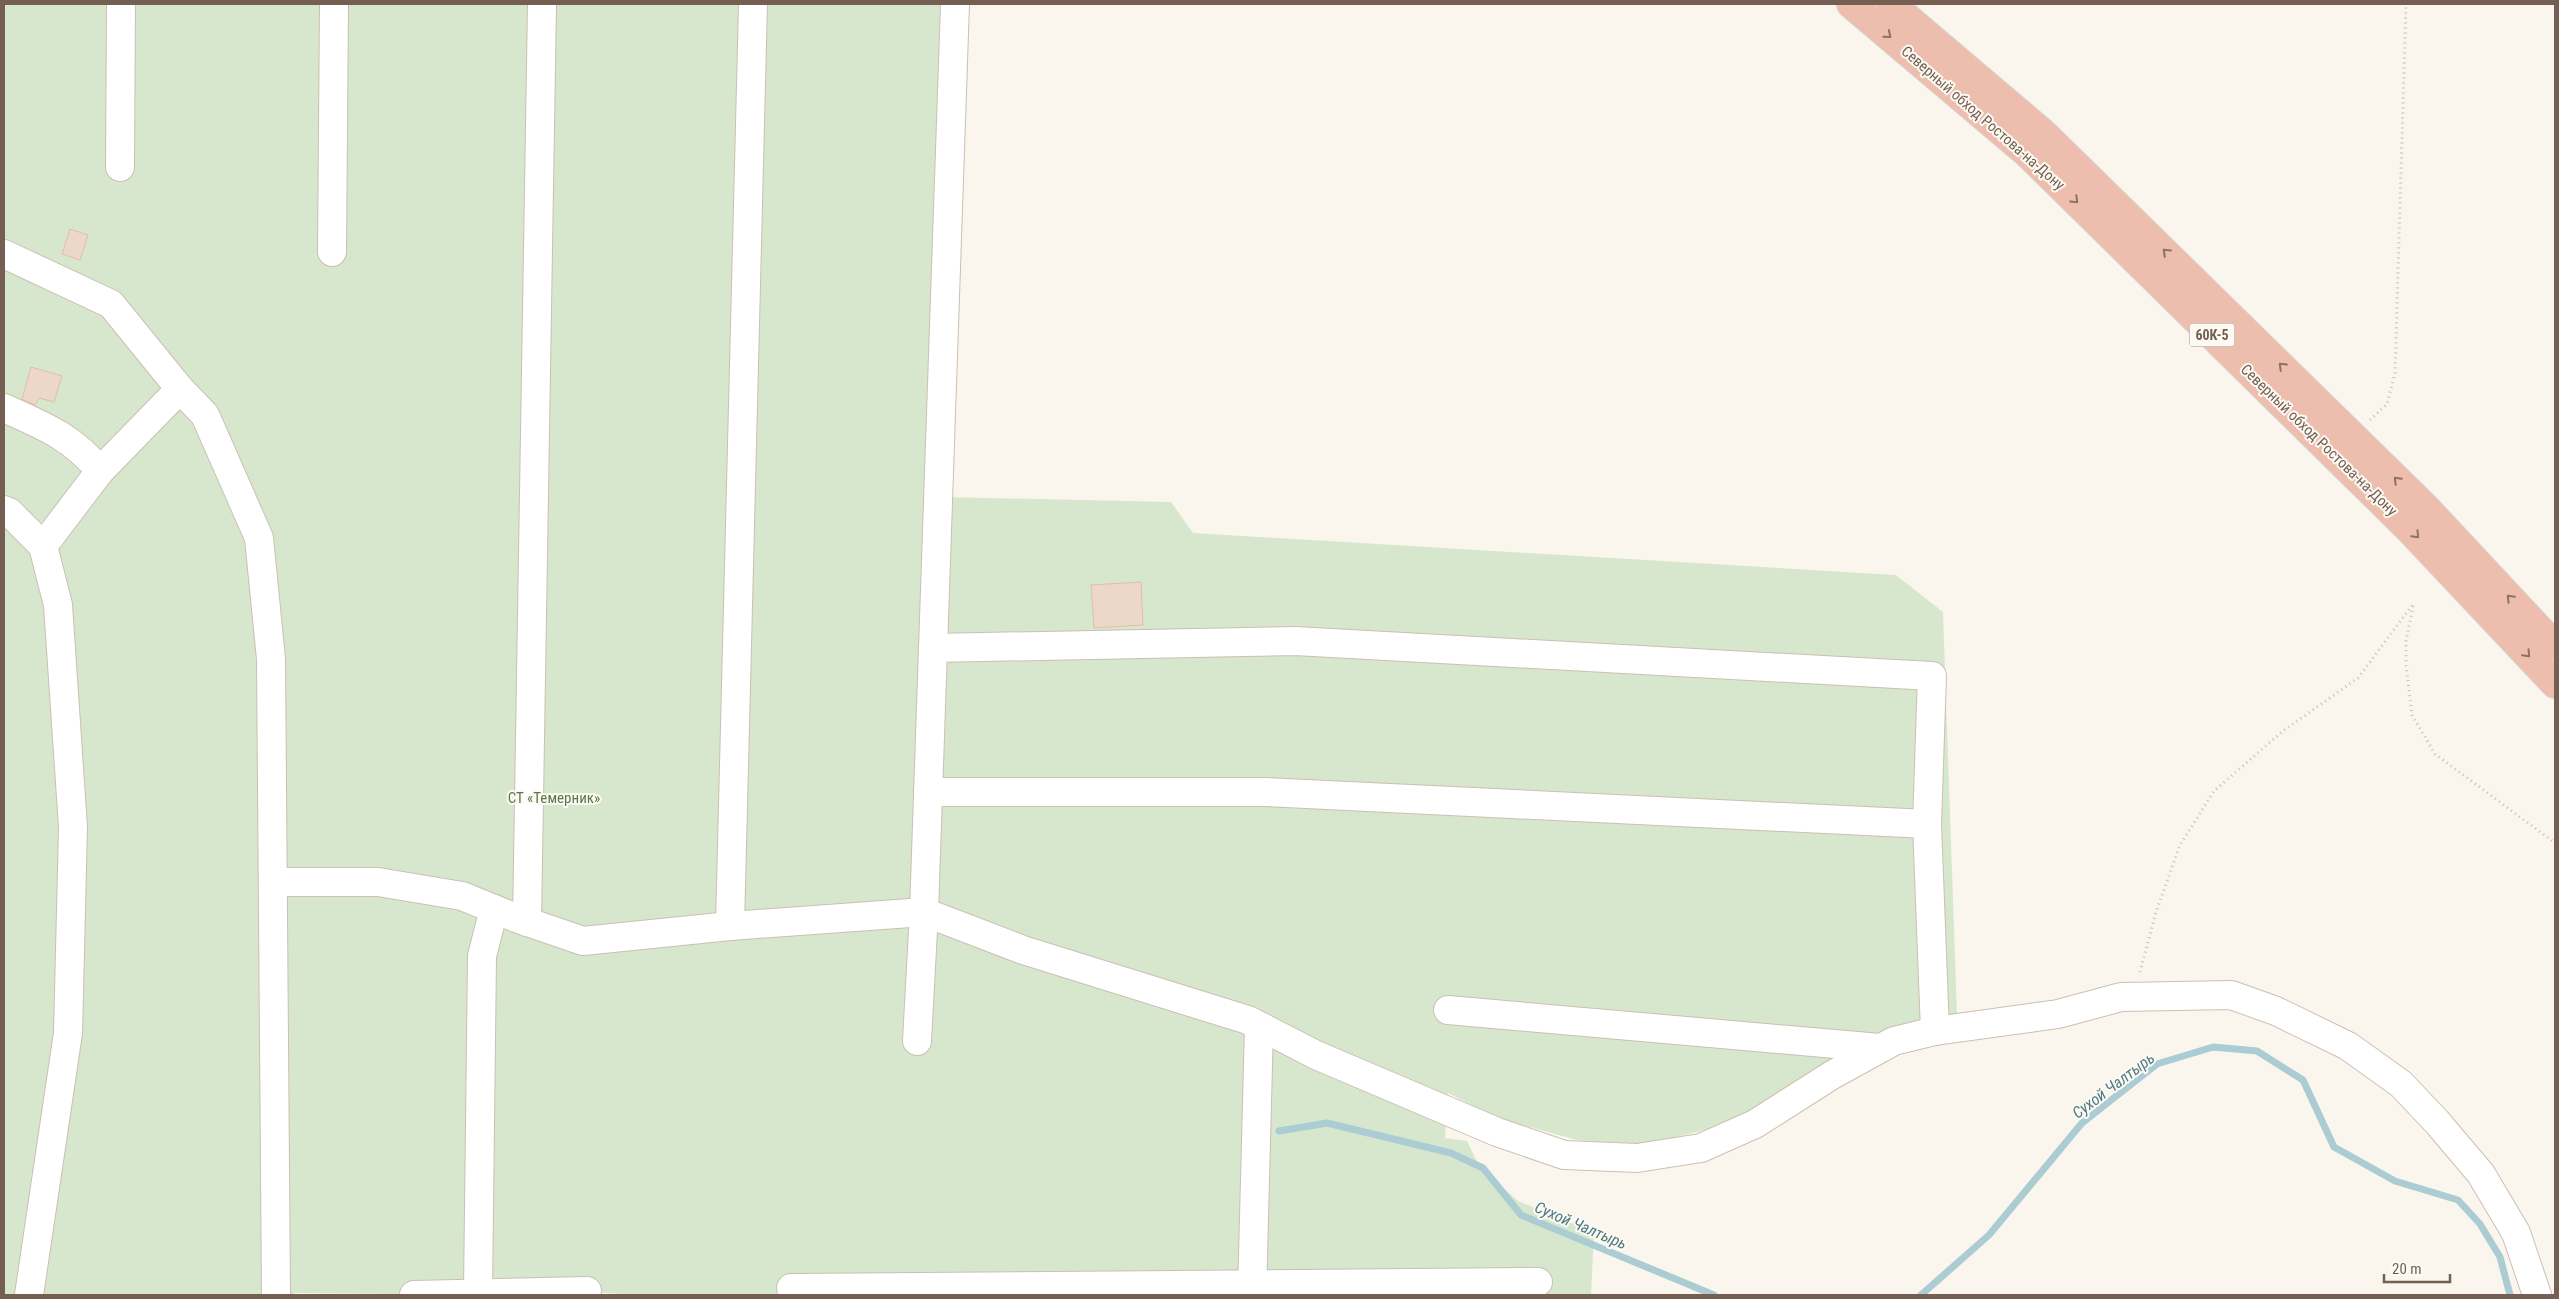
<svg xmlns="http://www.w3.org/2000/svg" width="2559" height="1299" font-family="'Roboto Condensed',sans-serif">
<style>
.green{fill:#d7e7cd}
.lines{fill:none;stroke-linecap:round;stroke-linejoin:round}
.stream{stroke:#abccd3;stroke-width:7}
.building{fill:#edd7c8;stroke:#debfab}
.minor-casing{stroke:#ccbfb4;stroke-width:30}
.highway-casing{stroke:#d8d2cf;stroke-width:30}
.path{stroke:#d2bbab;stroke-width:3;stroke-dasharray:1 4;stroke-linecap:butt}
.minor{stroke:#fff;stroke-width:28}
.highway{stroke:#edbead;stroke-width:28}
.oneway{stroke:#8c7264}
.labels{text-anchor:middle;stroke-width:4;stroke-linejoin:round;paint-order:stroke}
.shield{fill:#fdfaf4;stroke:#9d8e83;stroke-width:1}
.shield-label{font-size:14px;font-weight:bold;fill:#745f52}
.street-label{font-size:15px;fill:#745f52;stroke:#fdfaf4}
.park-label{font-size:15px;fill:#58784c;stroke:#fdfaf4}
.water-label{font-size:16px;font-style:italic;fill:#4e7a84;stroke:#fdfaf4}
</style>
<rect width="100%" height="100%" fill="#fbf6ed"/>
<!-- green -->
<polygon class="green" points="4,4 963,4 944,497 1171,502 1193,533 1896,575 1943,612 1957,1015 1783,1091 1726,1125 1638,1146 1577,1140 1497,1118 1448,1093 1445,1138 1467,1141 1479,1166 1518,1201 1594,1232 1591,1295 640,1295 573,1291 524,1295 294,1293 293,1295 4,1295"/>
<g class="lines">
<!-- stream -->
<g class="stream">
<polyline points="1279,1131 1327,1123 1451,1153 1483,1168 1521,1215 1714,1295"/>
<polyline points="1921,1295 1989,1235 2082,1123 2157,1064 2213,1047 2257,1051 2303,1080 2334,1147 2395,1181 2458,1200 2480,1224 2500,1257 2510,1295"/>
</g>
</g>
<!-- building -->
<g class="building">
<polygon points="70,229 88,235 80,260 62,254"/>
<polygon points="31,367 62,376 54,402 39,398 35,405 22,399"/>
<polygon points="1141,582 1143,625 1094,628 1091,585"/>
</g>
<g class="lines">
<!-- minor casing -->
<g class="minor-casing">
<g id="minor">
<polyline points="120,167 121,4"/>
<polyline points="332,252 334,4"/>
<polyline points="4,254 111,304 180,389 205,415 259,538 271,659 276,1295"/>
<path d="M 4,408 C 42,425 73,437 100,471"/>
<polyline points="4,510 9,512 43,546 58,605 73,827 68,1033 29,1295"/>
<polyline points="43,546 100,471 180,389"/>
<polyline points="933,648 1295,641 1932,676 1927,824 1935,1031"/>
<polyline points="928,792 1265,792 1927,824"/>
<polyline points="273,882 378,882 462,896 516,918 583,941 730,926 924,912 1023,950 1248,1020 1316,1055 1497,1132 1564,1155 1637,1158 1701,1148 1755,1124 1832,1075 1894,1041 1935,1031 2058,1014 2121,997 2231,995 2276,1011 2348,1046 2401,1084 2437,1122 2481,1174 2516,1233 2537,1295"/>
<polyline points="527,922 542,4"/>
<polyline points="730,926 753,4"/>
<polyline points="1448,1010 1880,1048"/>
<polyline points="917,1041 924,912 955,4"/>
<polyline points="791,1288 1538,1282"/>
<polyline points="478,1293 482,956 494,909"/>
<polyline points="414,1295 587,1291"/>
<polyline points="1252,1295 1259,1026"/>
</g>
</g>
<!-- highway casing -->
<g class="highway-casing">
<g id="highway">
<polyline points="1851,4 2027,153 2407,527 2555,684"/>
<polyline points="1891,4 2044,134 2426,508 2555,646"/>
</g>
</g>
<!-- path -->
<g class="path">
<polyline points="2370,420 2387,404 2395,373 2406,4"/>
<polyline points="2413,606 2406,641 2406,665 2412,715 2435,754 2555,843"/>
<polyline points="2140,972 2156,912 2180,845 2214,791 2283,731 2358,678 2414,603"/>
</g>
<!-- minor -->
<use href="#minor" class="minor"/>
<!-- highway -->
<use href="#highway" class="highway"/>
</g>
<!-- one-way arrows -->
<defs><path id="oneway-chevron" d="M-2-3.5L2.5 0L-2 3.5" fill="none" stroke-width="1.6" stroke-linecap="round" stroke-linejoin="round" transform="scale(1.25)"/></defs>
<g class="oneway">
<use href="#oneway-chevron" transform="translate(1888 35) rotate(40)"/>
<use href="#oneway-chevron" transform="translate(2075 200) rotate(44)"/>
<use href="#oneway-chevron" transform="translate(2166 252) rotate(-136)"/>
<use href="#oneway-chevron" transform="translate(2282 366) rotate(-136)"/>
<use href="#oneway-chevron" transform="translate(2397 480) rotate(-135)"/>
<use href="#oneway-chevron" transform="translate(2416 535) rotate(47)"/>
<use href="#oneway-chevron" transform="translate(2510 598) rotate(-133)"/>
<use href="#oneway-chevron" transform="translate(2527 654) rotate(47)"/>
</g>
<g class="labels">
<!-- shield labels -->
<rect class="shield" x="2189.5" y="323.5" width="45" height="23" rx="4"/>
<g class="shield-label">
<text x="2212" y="340">60К-5</text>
</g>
<!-- street labels -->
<g class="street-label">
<text transform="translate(1983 118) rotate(41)" y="5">Северный обход Ростова-на-Дону</text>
<text transform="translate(2319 440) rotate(44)" y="5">Северный обход Ростова-на-Дону</text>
</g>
<!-- park labels -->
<g class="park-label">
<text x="554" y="803">СТ «Темерник»</text>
</g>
<!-- water labels -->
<g class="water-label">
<text transform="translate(2113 1085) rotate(-37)" y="6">Сухой Чалтырь</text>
<text transform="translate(1581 1225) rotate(23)" y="6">Сухой Чалтырь</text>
</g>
</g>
<!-- border -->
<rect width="2559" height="1299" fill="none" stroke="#745f52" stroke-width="10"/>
<!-- scale -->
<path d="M2384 1274v8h66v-8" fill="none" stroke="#745f52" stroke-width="2.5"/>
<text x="2392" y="1274" font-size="15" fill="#745f52" stroke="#fdfaf4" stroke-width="4" paint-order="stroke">20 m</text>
</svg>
